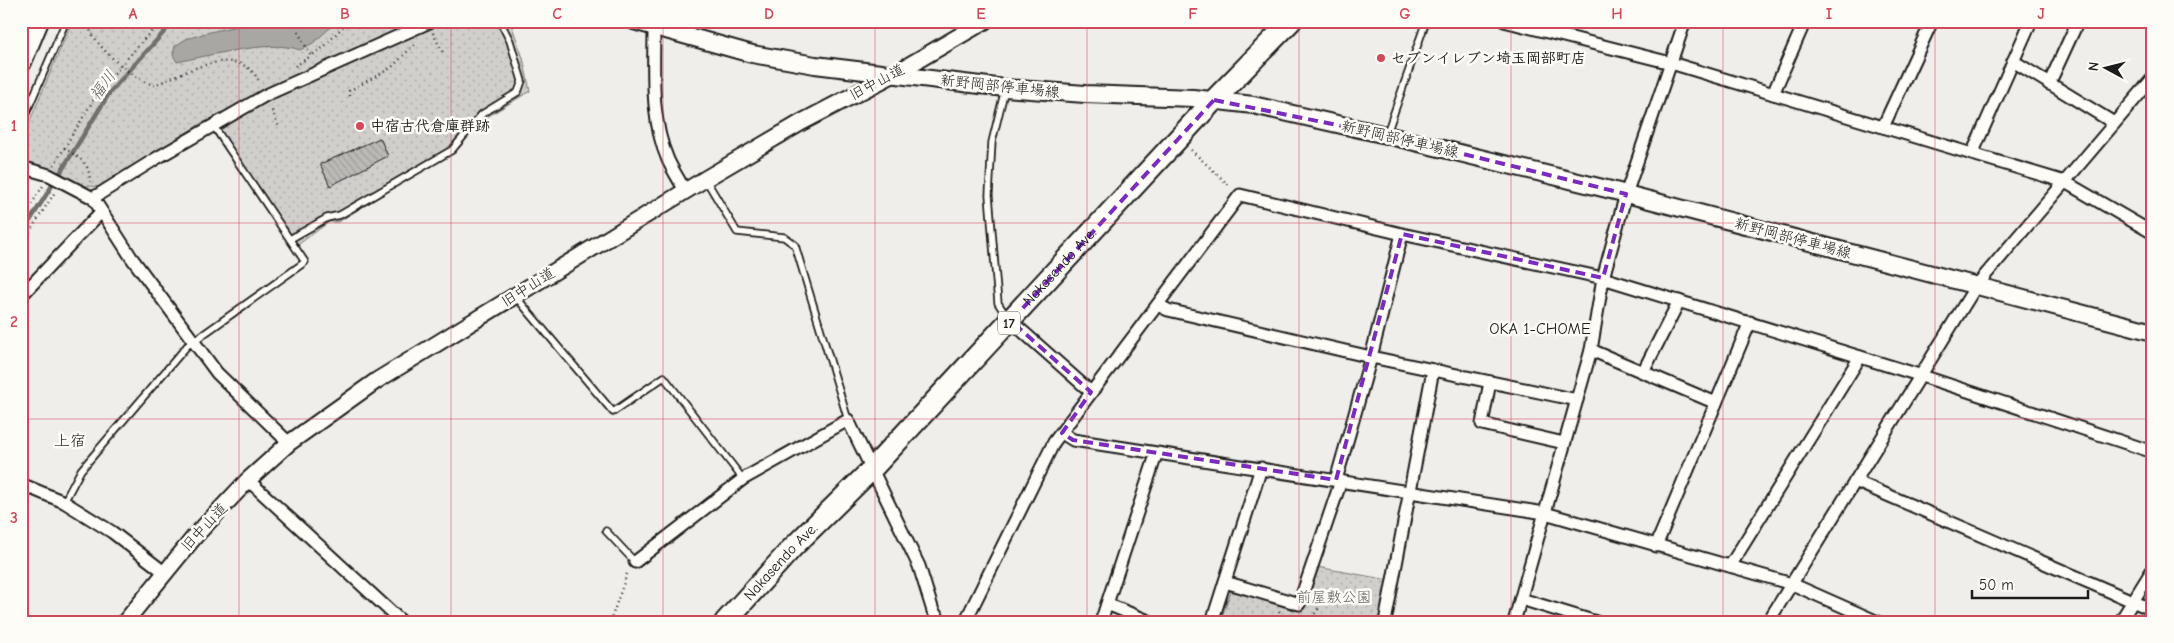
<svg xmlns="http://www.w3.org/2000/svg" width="2174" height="643" font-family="'Comic Neue','Klee One',sans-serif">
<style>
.park{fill:url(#park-dots);stroke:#767674}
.water{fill:#a8a7a3;stroke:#706f6d}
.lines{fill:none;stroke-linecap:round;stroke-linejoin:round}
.stream{stroke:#706f6d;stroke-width:4.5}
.building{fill:url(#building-back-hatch);stroke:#1c1c1c}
.service-casing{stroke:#1c1c1c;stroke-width:9}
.minor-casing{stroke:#1c1c1c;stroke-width:15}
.tertiary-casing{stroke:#1c1c1c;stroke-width:19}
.secondary-casing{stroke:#1c1c1c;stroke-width:20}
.trunk-casing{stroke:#1c1c1c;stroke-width:24}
.path{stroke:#1c1c1c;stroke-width:2.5;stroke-dasharray:1 4;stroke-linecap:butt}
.service{stroke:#fdfcf7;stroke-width:5.5}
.minor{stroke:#fdfcf7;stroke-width:11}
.tertiary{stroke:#fdfcf7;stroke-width:15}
.secondary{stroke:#fdfcf7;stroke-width:16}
.trunk{stroke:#fdfcf7;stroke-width:20}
.marked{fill:none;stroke:#7b2cbf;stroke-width:4;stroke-dasharray:10 6;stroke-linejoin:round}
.grid{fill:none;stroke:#d1495b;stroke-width:1;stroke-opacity:0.55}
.poi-dot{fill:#d1495b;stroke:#fdfcf7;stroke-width:2}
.labels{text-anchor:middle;stroke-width:5;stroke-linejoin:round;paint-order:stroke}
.shield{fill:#fdfcf7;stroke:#605f5e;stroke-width:1}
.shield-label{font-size:14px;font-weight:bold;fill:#1c1c1c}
.poi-label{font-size:15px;font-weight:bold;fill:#1c1c1c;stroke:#fdfcf7;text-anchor:start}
.street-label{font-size:15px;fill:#1c1c1c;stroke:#fdfcf7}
.park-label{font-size:15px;fill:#5b5b5a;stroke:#fdfcf7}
.water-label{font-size:16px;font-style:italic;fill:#5b5b59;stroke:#fdfcf7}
.neighbourhood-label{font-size:16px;fill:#1c1c1c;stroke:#fdfcf7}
.neatline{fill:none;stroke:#d1495b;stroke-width:2}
.grid-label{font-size:16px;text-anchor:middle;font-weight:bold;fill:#d1495b}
</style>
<defs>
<pattern id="park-dots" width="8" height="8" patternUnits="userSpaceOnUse" patternTransform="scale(1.25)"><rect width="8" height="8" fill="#d0cfcc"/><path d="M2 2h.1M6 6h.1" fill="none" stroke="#b2b1af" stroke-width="1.8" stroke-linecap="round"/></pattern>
<pattern id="building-back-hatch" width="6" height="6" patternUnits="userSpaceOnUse" patternTransform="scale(1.25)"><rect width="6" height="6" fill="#bbbab6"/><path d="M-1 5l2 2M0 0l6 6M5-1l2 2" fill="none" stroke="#a09f9c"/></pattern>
</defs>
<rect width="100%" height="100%" fill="#f0eeea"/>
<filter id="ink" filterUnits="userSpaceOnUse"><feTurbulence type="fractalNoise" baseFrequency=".02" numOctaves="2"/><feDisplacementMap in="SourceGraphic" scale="10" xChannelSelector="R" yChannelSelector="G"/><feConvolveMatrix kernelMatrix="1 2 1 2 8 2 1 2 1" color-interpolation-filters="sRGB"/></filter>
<g filter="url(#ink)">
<!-- park -->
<g class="park">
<polygon points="72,21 510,21 523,58 530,91 482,120 458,149 338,222 329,222 292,249 205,121 98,187 80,185 46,168 21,161 21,142"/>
<polygon points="1317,567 1389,580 1381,622 1220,622 1232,588 1302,609"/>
</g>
<!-- water -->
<path class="water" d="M 260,21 L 338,21 L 313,43 L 300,50 C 272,39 207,56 177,62 L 173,55 L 175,46 L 186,39 L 210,32 Z"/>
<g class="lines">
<!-- stream -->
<g class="stream">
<polyline points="60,173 110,92 174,21"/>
<polyline points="21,235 53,184"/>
</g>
</g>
<!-- building -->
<polygon class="building" points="380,138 388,156 330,186 320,164"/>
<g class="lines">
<!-- service casing -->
<g class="service-casing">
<g id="service">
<polyline points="1005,89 992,142 989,195 998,303 1007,317"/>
<polyline points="21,125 66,21"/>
<polyline points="1387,133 1426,21"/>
<polyline points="706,180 737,232 784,237 795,245 848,420"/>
<polyline points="290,239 327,218 340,215 452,150 482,114 518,92 522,81 510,41 500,21"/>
<polyline points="516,297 613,412 664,377 743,479"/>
<polyline points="64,502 81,470 187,346 305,262 213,125"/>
<polyline points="606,531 635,562"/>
</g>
</g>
<!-- minor casing -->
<g class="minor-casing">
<g id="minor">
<polyline points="1504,21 1671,63 2065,182 2153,233"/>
<path d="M 654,27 C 654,71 650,119 668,160 C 673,171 680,181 685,191"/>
<polyline points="2013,61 2114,123"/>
<polyline points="2049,84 2078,21"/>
<polyline points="1773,94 1805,21"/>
<polyline points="1883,127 1932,21"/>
<polyline points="1972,154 2031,21"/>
<polyline points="21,167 49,175 93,198 131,257 217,373 289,443"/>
<polyline points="93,198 157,158 266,95 432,21"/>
<polyline points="21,296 100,213"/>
<polyline points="1158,305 1168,310 1371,357 1577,400"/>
<polyline points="1011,321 1091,392"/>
<polyline points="1591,350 1716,403"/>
<polyline points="1643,372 1679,301"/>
<polyline points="1490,382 1482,424 1564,443"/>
<polyline points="1062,433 1073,440 1545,513 1792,584 1878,622"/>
<polyline points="248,480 402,622"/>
<polyline points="1336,480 1371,357 1402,234"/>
<polyline points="1855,481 2153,610"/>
<polyline points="21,484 64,502 112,532 164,572"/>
<polyline points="1656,546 1750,322"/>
<polyline points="635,562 743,479 848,420 919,566 933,611 941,622"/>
<polyline points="1730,566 1860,357"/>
<polyline points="1225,582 1299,604 1341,481"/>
<polyline points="1521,599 1596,622"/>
<polyline points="1107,604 1151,622"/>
<polyline points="965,622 1054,442 1240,195 1402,234 1603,278 1919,375 2153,452"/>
<polyline points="1101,622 1156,455"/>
<polyline points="1212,622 1261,468"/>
<polyline points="1385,622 1433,370"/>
<polyline points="1514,622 1591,350 1603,278 1626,194 1685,21"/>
<polyline points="1768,622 1976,286 2153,78"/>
<polyline points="2120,622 2153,569"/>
</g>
</g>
<!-- tertiary casing -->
<g class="tertiary-casing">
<polyline id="tertiary" points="125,622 196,535 248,480 289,443 376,381 705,179 802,122 894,74 985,21"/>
</g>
<!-- secondary casing -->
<g class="secondary-casing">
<polyline id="secondary" points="634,21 752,54 815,65 1005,88 1085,94 1193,98 1253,105 1386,135 1615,191 2153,332"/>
</g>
<!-- trunk casing -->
<g class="trunk-casing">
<g id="trunk">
<polyline points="21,62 38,21"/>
<path id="s1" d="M 725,622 L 792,548 L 871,470 L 1214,100 L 1291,21"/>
</g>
</g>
<!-- path -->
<g class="path">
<path d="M 87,21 C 91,44 132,79 154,85 C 186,73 239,40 260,83"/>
<polyline points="298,32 311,56 324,47 348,21"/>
<polyline points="433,33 443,53"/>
<polyline points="295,66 311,56"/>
<polyline points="350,96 349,91 391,68 415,44"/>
<polyline points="270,106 279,127"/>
<path d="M 64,148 C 79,158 90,162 90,182"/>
<polyline points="1191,150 1231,187"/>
<polyline points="54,165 99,91 160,21"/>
<polyline points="21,221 43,186"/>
<polyline points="21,245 55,192"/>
<polyline points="1279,611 1286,622"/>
<polyline points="610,622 628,571"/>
<polyline points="1309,622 1318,609 1316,596"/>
</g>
<!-- service -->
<use href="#service" class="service"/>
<!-- minor -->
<use href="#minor" class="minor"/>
<!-- tertiary -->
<use href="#tertiary" class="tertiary"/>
<!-- secondary -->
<use href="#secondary" class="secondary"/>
<!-- trunk -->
<use href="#trunk" class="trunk"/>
</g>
</g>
<!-- marked area -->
<path class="marked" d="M 1214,100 L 1386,135 L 1626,194 L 1603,278 L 1402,234 L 1336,480 L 1073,440 L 1062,433 L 1091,392 L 1011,321 Z"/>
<!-- grid -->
<path class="grid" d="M 239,21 L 239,622M 451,21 L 451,622M 663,21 L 663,622M 875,21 L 875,622M 1087,21 L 1087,622M 1299,21 L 1299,622M 1511,21 L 1511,622M 1723,21 L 1723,622M 1935,21 L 1935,622M 21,223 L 2153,223M 21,419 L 2153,419"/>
<!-- markers -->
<g class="poi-dot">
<circle cx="1381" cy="58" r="5"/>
<circle cx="360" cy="126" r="5"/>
</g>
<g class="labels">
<!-- shield labels -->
<rect class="shield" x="998" y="311.5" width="22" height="23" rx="4"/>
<g class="shield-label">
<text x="1009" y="328">17</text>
</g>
<!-- poi labels -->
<g class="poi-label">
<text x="1391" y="63">セブンイレブン埼玉岡部町店</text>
<text x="370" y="131">中宿古代倉庫群跡</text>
</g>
<!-- street labels -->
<g class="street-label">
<text transform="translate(877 82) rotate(-28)" y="5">旧中山道</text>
<text transform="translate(1000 86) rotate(6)" y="5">新野岡部停車場線</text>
<text transform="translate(1400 139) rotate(13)" y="5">新野岡部停車場線</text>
<text transform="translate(1793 238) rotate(15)" y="5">新野岡部停車場線</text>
<text dy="5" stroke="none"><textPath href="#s1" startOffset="488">Nakasendo Ave.</textPath></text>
<text transform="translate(528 287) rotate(-32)" y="5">旧中山道</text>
<text transform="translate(204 527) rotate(-47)" y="5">旧中山道</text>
<text dy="5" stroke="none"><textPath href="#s1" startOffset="82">Nakasendo Ave.</textPath></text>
</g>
<!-- park labels -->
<g class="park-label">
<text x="1334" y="602">前屋敷公園</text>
</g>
<!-- water labels -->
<g class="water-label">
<text transform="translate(102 85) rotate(-53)" y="6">福川</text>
</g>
<!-- neighbourhood labels -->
<g class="neighbourhood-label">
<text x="1540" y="334">OKA 1-CHOME</text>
<text x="70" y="446">上宿</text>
</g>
</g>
<!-- margin -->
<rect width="2174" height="643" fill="none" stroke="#fdfcf7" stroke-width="55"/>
<!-- north arrow -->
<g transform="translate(2106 68) rotate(277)" stroke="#fdfcf7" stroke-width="4" paint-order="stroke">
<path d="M0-4L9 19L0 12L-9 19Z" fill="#1c1c1c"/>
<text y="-8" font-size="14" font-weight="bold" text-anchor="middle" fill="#1c1c1c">N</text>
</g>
<!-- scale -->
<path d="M1972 590v8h116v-8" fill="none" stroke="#1c1c1c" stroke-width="2.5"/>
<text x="1979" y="590" font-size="15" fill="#1c1c1c" stroke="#fdfcf7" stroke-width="4" paint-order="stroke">50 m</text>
<rect x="28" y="28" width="2118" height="588" class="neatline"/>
<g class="grid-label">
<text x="133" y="19">A</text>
<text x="345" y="19">B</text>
<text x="557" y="19">C</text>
<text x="769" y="19">D</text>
<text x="981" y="19">E</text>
<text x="1193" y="19">F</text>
<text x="1405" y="19">G</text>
<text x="1617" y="19">H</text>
<text x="1829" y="19">I</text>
<text x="2041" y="19">J</text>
<text x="14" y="131">1</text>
<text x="14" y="327">2</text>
<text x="14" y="523">3</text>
</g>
</svg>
